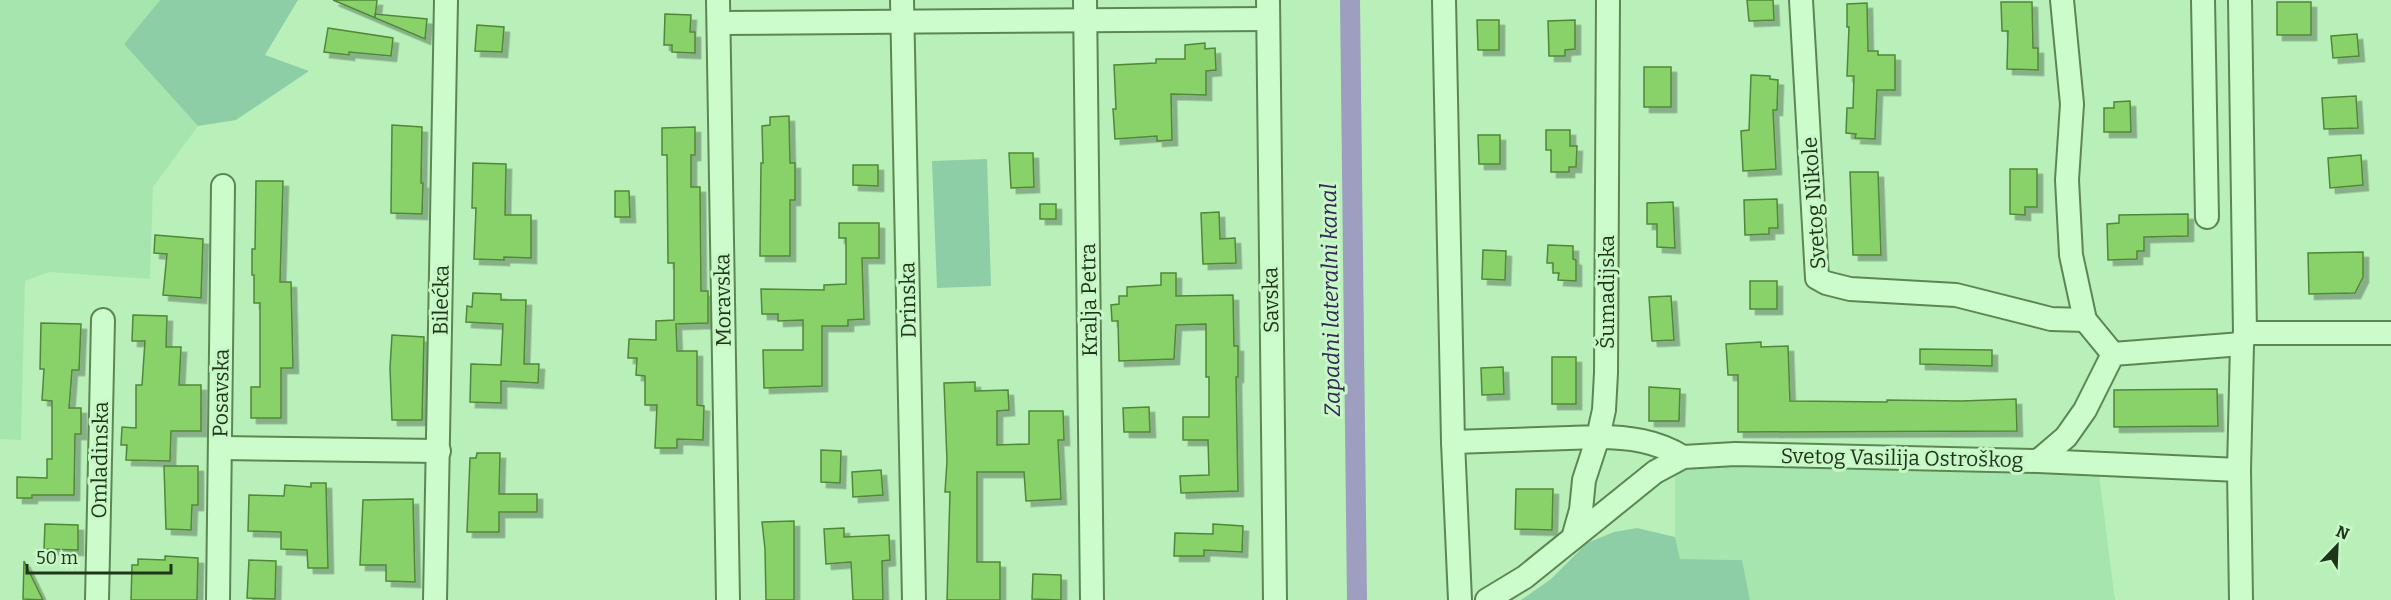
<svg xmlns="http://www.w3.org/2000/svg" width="2391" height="600" font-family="Bitter,serif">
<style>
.farmland{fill:#a6e6ae}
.green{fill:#8dcea7}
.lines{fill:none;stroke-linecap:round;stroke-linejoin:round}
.canal{stroke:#9e9ec0;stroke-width:20}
.building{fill:#89d26b;stroke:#508837;stroke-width:1.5;filter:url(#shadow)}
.street-casing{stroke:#5c8753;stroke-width:26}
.street{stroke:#ccfbcc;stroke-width:22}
.labels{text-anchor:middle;stroke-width:6;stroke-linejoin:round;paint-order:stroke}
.street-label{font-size:21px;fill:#1f3519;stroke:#c8f7c8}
.water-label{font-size:22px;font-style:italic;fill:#322756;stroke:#c8f7c8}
</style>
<defs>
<filter id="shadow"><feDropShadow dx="5.5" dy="5.5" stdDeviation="0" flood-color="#0004"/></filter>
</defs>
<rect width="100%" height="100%" fill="#b9f0b9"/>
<!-- farmland -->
<g class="farmland">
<polygon points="0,0 160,0 124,44 198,126 153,187 150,279 49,272 25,281 21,440 0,439"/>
<polygon points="1713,465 2099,474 2115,600 1750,600 1742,560 1680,559 1675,537 1675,472"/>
</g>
<!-- green -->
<g class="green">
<polygon points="160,0 298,0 265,55 309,71 236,120 198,126 124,44"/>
<polygon points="987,159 991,286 937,288 932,161"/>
<polygon points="1637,528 1675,537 1680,559 1742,560 1750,600 1521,600 1551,579 1587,543 1614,532"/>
</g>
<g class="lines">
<!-- canal -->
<polyline class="canal" points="1350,0 1357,600"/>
</g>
<!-- building -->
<g class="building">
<polygon points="333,0 377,0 375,18 375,14 427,19 425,39"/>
<polygon points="1747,0 1773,0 1774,20 1749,21"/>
<polygon points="2001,2 2032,2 2033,48 2038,48 2038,70 2007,69 2008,31 2002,31"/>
<rect x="2277" y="2" width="34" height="33"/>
<polygon points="1867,3 1868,51 1878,51 1878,55 1895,55 1895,90 1877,90 1875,139 1855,138 1856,134 1846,133 1847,108 1853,108 1854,76 1847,76 1849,27 1847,27 1847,4"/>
<polygon points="665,14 691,15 690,32 695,32 695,53 672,52 672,45 664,45"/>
<polygon points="1477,20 1499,20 1499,50 1478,50"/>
<polygon points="1575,20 1575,49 1565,50 1565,56 1549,56 1548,21"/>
<polygon points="477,25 504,27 502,52 475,51"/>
<polygon points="328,28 393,38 391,56 349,52 349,55 324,52"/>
<polygon points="2357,34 2359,56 2333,58 2331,36"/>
<polygon points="1205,43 1205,49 1215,48 1216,70 1206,71 1206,95 1171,94 1172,140 1157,141 1157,136 1115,139 1113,109 1116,109 1114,65 1156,63 1156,59 1185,59 1185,45"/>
<rect x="1644" y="67" width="27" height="40"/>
<polygon points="1751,75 1770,76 1770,79 1778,80 1777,110 1773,110 1776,169 1743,171 1741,131 1749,130"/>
<polygon points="2356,96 2358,128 2324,129 2322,98"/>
<polygon points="2130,101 2131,132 2104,132 2104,108 2114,108 2114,102"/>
<polygon points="789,116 790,163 795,163 795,200 790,200 790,256 760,256 761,163 763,163 762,126 770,125 770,117"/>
<polygon points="392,125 422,127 421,183 423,183 422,214 391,213"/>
<polygon points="695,127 695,155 691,155 691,187 700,187 701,291 708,291 708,323 676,324 677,351 697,351 697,405 704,406 703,440 677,439 677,448 655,448 657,405 645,405 645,376 636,375 637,358 628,358 629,339 656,340 656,321 674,320 674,263 668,263 667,155 662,155 662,128"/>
<polygon points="1546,130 1570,130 1570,146 1577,146 1576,167 1569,167 1569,172 1551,172 1551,150 1546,150"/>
<polygon points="1478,135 1500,135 1500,164 1479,164"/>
<polygon points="1009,153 1033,153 1034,187 1011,188"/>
<polygon points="2361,155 2363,185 2330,188 2328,158"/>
<polygon points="473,163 506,164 505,215 531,215 531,258 504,257 504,260 474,259 476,208 472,208"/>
<polygon points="853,165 878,165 878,186 853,185"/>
<polygon points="2010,169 2037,169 2037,207 2025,207 2025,215 2010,214"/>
<polygon points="1850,172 1878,172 1881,255 1853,255"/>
<polygon points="256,181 283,181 280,282 291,282 293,368 281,368 281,418 251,418 251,387 260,387 260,303 254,303 254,275 252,275 252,249 255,249"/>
<polygon points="615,191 629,191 630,217 615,217"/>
<polygon points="1777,199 1778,228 1769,228 1769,234 1745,235 1744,200"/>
<polygon points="1673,202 1675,248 1657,247 1657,224 1647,224 1647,203"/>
<rect x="1040" y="204" width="16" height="15"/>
<polygon points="1219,212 1220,239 1235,238 1236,263 1203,264 1201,213"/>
<polygon points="2188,214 2188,236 2144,237 2144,251 2137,251 2137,259 2108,260 2107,224 2119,223 2119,215"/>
<polygon points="839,223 879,223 879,258 862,258 864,319 848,320 848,326 822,326 822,386 764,388 763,350 803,350 803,320 778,321 778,314 762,314 761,289 824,290 824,285 846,284 846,238 839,238"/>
<polygon points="155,235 203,239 201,298 163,295 167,254 154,253"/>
<polygon points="1548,245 1573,246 1573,259 1576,260 1576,281 1558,280 1559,273 1553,273 1553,263 1547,263"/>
<polygon points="1483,250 1506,251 1505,280 1482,279"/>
<polygon points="2363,252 2363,277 2355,293 2309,294 2308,253"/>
<polygon points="1161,273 1176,273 1176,296 1233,295 1234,346 1238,346 1238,377 1236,377 1238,491 1181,493 1180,476 1209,475 1208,440 1183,440 1183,417 1209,417 1209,377 1206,377 1206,324 1176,325 1174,359 1119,361 1118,321 1112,321 1111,305 1119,304 1119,296 1127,296 1127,287 1161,285"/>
<rect x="1750" y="281" width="27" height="28"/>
<polygon points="473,293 501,294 501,300 526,300 524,364 539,364 538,383 501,381 501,403 470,402 471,364 501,365 503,324 466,322 467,306 472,307"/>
<polygon points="1671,296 1674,340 1652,341 1649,297"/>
<polygon points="133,315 167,316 166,347 181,347 179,385 201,385 201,431 171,431 170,461 126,460 127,445 121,445 122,427 136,428 136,385 142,385 145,341 132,341"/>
<polygon points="41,323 81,324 79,370 72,370 69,408 81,408 81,434 75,434 74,495 32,495 32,498 17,498 17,477 47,478 47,459 52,459 52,401 42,400 44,369 40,369"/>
<polygon points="392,335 424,337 422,420 392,420 390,368"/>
<polygon points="1761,342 1761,347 1788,346 1790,401 1887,402 1887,400 1962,401 2016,399 2017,431 1738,432 1738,375 1728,375 1726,344"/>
<polygon points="1920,349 1992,350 1992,366 1920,364"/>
<rect x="1552" y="357" width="24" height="47"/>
<polygon points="1503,367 1504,394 1482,395 1481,368"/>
<polygon points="975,382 975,391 1008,390 1009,410 997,411 997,445 1029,444 1029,411 1063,411 1064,440 1058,440 1061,499 1026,501 1024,472 977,472 977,562 1000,562 1000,600 947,600 950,492 945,492 947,461 944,383"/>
<polygon points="1649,387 1680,389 1679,421 1649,421"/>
<polygon points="2217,389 2218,426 2114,427 2114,390"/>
<polygon points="1149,407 1150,432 1124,432 1123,408"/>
<polygon points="821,450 841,451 840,483 821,482"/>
<polygon points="477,453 500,453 499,494 537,494 537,512 499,512 499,532 467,532 470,458 476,458"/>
<polygon points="164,466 198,466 198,505 192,505 191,530 166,529"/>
<polygon points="881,470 883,495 853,497 852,472"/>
<polygon points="311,483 326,483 328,568 308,568 307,550 281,549 281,532 248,531 249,495 284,496 285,485 311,487"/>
<polygon points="1516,489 1553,489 1552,530 1515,529"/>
<polygon points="413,499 415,582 386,581 386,565 360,565 363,500"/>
<polygon points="794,521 794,600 766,600 765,549 762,522"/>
<polygon points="45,524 78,525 78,550 44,549"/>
<polygon points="1213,524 1243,526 1242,552 1204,550 1204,556 1174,556 1175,533 1213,534"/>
<polygon points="844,528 844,537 889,535 890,560 882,561 883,600 853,600 851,562 826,564 824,529"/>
<polygon points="165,556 198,558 197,600 131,600 132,565 138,565 138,559 165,560"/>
<polygon points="249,560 276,561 275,599 247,598"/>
<polygon points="24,561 43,600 23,599"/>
<polygon points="1033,574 1061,575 1061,600 1032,599"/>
</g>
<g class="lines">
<!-- street casing -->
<g class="street-casing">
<g id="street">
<polyline points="718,0 728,600"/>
<polyline points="902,0 914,600"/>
<polyline points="1085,0 1092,600"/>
<polyline points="1268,0 1275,600"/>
<polyline points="1444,0 1453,442 1460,600"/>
<polyline points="1801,0 1817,278 1826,283 1850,289 1956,295 2051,319 2085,320"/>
<polyline points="2062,0 2072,104 2067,180 2071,255 2085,320 2113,354"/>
<polyline points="2203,0 2207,217"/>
<polyline points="2240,0 2245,333 2242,344 2239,470 2241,600"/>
<polyline points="719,23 1268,19"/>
<polyline points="2245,333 2391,333"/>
<polyline points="1453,442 1598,437 1604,410 1606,373 1608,0"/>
<polyline points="221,448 439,451"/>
<polyline points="2038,461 2239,470"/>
<path d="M 1573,538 L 1581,510 L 1584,480 L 1598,437 C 1629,437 1657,441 1683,457"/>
<polyline points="97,600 103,320"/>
<polyline points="218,600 223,186"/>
<polyline points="435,600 446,0"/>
<polyline points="1487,600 1525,577 1655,472 1683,457 1735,454 2038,461 2066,437 2085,410 2113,354 2242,344"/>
</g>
</g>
<!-- street -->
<use href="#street" class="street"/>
</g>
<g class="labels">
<!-- street labels -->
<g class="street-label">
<text transform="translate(1814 203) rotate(-94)" y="7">Svetog Nikole</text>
<text transform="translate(1607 292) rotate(-90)" y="7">Šumadijska</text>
<text transform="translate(441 300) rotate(-89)" y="7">Bilećka</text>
<text transform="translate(723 300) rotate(-91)" y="7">Moravska</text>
<text transform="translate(908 300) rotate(-91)" y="7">Drinska</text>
<text transform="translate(1089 300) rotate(-91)" y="7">Kralja Petra</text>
<text transform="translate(1271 300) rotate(-91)" y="7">Savska</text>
<text transform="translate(221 393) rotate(-89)" y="7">Posavska</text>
<text transform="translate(1902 458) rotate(1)" y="7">Svetog Vasilija Ostroškog</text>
<text transform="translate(100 460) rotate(-89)" y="7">Omladinska</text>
</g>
<!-- water labels -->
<g class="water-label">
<text transform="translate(1330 300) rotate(-91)" y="8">Zapadni lateralni kanal</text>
</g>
</g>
<!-- north arrow -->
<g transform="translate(2337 546) rotate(23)" stroke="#c8f7c8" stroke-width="4.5" paint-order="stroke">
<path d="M0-4.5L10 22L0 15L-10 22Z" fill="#1f3519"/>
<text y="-9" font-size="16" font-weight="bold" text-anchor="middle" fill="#1f3519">N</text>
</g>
<!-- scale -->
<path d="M27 564v9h144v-9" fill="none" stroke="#1f3519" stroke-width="3"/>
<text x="36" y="564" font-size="18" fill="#1f3519" stroke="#c8f7c8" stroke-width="4.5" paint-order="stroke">50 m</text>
</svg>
